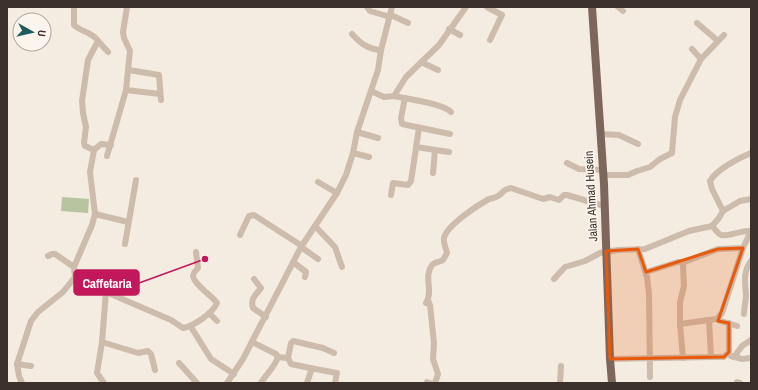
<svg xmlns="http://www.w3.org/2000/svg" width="758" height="390" font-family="'Archivo Narrow',sans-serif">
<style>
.green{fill:#b8c4a0}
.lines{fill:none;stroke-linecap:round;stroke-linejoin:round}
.minor{stroke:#cdbbac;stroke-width:6}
.major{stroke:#7d675c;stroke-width:8}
.marked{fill:#e8590c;fill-opacity:0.2;stroke:#e8590c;stroke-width:3;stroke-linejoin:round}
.labels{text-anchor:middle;stroke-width:3.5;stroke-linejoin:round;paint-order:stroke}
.street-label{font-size:12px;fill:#3b302b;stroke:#fbf5ee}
.leader{fill:none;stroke:#c2185b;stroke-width:1.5}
.callout-dot{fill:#c2185b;stroke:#fbf5ee;stroke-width:1.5}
.callout{fill:#c2185b;stroke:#c2185b;stroke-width:1.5}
.callout-label{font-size:13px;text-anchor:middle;font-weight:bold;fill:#fff}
</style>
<rect width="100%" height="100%" fill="#f4ebe1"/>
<!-- green -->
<polygon class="green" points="62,197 89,199 88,213 61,211"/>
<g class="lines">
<!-- minor -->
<g class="minor">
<polyline points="367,7 370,11 390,17"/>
<polyline points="487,7 502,15 490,40"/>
<polyline points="618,7 623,11"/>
<polyline points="391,15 408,23"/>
<polyline points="697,23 718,41"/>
<polyline points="449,29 460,35"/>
<path d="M 352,34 C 361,44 368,49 381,50"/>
<polyline points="98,41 108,52"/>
<polyline points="692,49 701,59"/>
<polyline points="421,62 438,70"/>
<polyline points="129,70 159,75 161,100"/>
<polyline points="126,90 160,94"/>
<polyline points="371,91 384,97 394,96 406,77 439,45 466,7"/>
<path d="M 394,96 C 406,99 443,103 451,112"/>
<polyline points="405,98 401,118 402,124 450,134"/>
<polyline points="357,132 378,138"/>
<polyline points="600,134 619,135 638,144"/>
<polyline points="416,147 449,152"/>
<polyline points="94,150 101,144 111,145"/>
<polyline points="353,153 369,157"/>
<polyline points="107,156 126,90 130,51 124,38 123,32 127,7"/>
<polyline points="567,163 579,169 603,170"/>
<polyline points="433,173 435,150"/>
<polyline points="603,175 628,175 637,171 650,167 660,159 672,153 675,117 680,100 701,59 724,35"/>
<polyline points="318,182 337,193"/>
<polyline points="391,195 393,183 408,185 411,181 419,128"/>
<polyline points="723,211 740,201 751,199"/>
<polyline points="95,214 128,222"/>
<polyline points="315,226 335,247 342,267"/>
<path d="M 712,226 C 715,229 718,234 721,235 C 728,237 741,230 751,231"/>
<polyline points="240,235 249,216 254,215 302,246"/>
<polyline points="125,244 136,180"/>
<polyline points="301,247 318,259"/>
<polyline points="638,249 647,277 649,294 650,377"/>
<polyline points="48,256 52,254 55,254 74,267"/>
<polyline points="293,262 306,272 305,277"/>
<polyline points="646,272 678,262 684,262"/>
<path d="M 75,277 L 106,292 L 171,320 L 183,328 C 194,326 213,313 217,303 C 212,296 194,284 193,276 C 193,273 196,270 198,268 L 196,252"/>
<path d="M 254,279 L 261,288 C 256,295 250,298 253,308 L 266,317"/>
<path d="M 554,279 L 565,267 L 585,261 L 600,253 L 618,250 L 645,249 L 689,231 L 712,226 L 719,218 L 723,211 L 712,189 L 710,181 C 717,169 739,158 751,153"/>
<polyline points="428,300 430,305 434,343 433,359 438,374 435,383"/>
<path d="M 426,303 C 434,291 423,277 432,265 C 434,262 440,262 443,260 L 447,253 C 446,248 443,243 444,238 C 447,225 478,205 489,199 C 492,198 495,198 498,196 C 504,193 501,190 511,188 L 543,199 L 550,197 L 559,200 L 564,195 L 567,195 L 604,206"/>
<polyline points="209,313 217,321"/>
<path d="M 744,314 C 744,307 746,301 746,295 C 745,283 743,271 751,261"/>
<polyline points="717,319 721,321 737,326"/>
<polyline points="680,324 709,320"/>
<polyline points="191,327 211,359 234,374"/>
<polyline points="102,342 138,353 148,351 151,354 155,370"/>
<polyline points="252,342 276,354 278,357 288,358 291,343 293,341 323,348 334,353"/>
<polyline points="731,356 742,359 751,358"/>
<polyline points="711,357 724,357 729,352 729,323"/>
<polyline points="734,357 742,346 751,340"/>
<polyline points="288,358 291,364 310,368 311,371 307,383"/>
<polyline points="683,358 680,324 680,302 684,286 683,266 684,262 718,249 743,248 751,231"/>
<polyline points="610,359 711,357 709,320 717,319 722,313 743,248"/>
<polyline points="179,363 197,383"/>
<polyline points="17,364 31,366"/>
<polyline points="310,368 337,373 335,383"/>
<polyline points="427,382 430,383"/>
<polyline points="737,382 740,383"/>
<path d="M 22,383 L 19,376 L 17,364 L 31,321 L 38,312 L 63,292 L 75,277 L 74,267 L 92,225 L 95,214 L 90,172 L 94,150 L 85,146 L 84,143 L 86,127 L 83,113 L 82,101 L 88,60 L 98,41 C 93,32 81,32 74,25 L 74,7"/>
<polyline points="104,383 97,373 102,342 106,292"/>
<polyline points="227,383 243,359 301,247 337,193 346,175 353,153 357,132 378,70 381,50 392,7"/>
<path d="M 261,383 C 266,374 275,367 278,357"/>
<polyline points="560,383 561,366"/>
</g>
<!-- major -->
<polyline class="major" points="592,7 604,184 610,359 612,383"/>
</g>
<!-- marked area -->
<path class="marked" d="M 743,248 L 718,321 L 729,323 L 729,352 L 724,357 L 610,359 L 606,251 L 638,249 L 646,272 L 718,249 Z"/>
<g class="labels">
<!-- street labels -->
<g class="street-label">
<text transform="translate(591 196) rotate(-93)" y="4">Jalan Ahmad Husein</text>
</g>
</g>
<!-- callouts -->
<path class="leader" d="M205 259L139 283"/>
<circle class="callout-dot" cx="205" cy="259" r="4"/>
<rect class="callout" x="74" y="270" width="65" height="25" rx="4"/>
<g class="callout-label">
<text x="107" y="288">Caffetaria</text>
</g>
<!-- border -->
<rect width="758" height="390" fill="none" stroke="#3b302b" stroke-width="16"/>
<!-- north arrow -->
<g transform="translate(32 32) rotate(98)"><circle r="19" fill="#fbf5ee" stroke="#aea6a0"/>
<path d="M0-3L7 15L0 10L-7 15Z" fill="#1f5a5e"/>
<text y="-6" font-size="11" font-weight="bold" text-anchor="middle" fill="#3b302b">U</text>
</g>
</svg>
